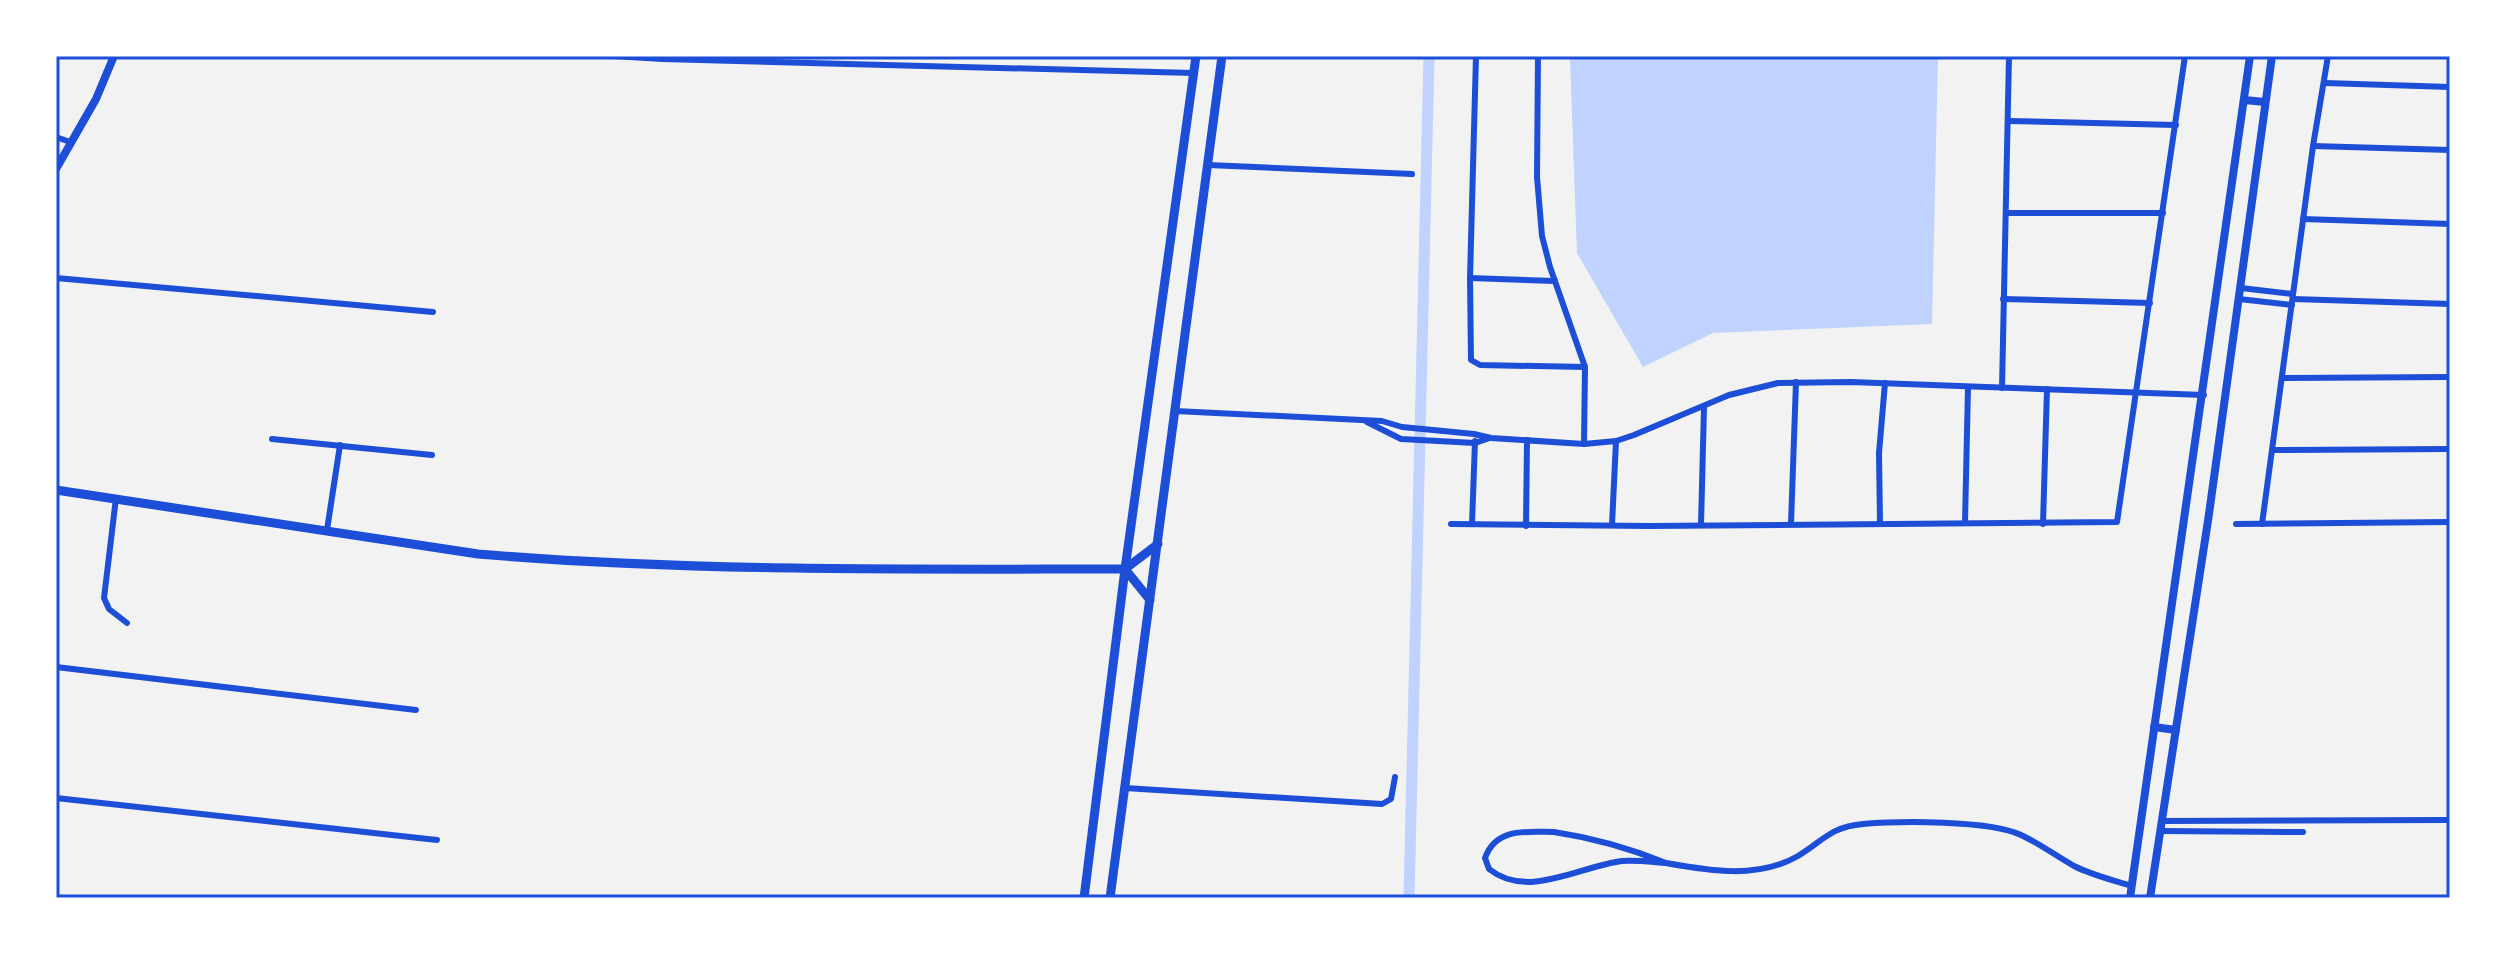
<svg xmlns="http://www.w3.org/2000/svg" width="2506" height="954" font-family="'Archivo Narrow',sans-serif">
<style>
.water{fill:#bfd3fe}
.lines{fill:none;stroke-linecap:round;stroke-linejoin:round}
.canal{stroke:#bfd3fe;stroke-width:11}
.minor{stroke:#1d4ed8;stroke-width:6}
.tertiary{stroke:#1d4ed8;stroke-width:8}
.secondary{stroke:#1d4ed8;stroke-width:9}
.neatline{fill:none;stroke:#1d4ed8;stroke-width:3}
</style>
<rect width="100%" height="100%" fill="#f2f2f2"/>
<!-- water -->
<polygon class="water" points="1570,56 1938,56 1932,324 1713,333 1643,367 1577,253"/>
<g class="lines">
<!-- canal -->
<polyline class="canal" points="1409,898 1429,56"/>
<!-- minor -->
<g class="minor">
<polyline points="613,56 662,59 1193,73"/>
<polyline points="1476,56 1470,278 1471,360 1480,365 1585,367"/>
<polyline points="1538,56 1537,177 1542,236 1550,267 1585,367 1584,444"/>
<polyline points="2325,83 2450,87"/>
<polyline points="2008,121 2176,125"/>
<polyline points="56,137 70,142"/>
<polyline points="2313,146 2450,150"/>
<polyline points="1208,165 1412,174"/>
<polyline points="2006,213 2163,213"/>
<polyline points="2303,219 2450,224"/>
<polyline points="56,278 433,312"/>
<polyline points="1470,278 1555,281"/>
<polyline points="2241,288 2293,294"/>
<polyline points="2003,299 2150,303"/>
<polyline points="2239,299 2292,305"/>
<polyline points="2293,299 2450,304"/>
<polyline points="2282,378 2450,377"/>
<polyline points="2002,388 2009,56"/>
<polyline points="1175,411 1382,421 1402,427 1474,434 1491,438 1584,444 1616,441 1634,435 1729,395 1778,383 1851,382 2204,395"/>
<polyline points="1367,422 1401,439 1475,443 1487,439"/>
<polyline points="272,439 432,455"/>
<polyline points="2273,450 2450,449"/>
<polyline points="116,498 104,598 109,609 127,623"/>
<polyline points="1880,523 1879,453 1885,383"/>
<polyline points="1965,523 1968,387"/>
<polyline points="1451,524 1649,526 2117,522 2185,56"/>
<polyline points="1472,524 1475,441"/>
<polyline points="1791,524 1796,382"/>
<polyline points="2043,524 2047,389"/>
<polyline points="2236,524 2450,522"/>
<polyline points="2262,524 2313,146 2328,56"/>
<polyline points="1612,525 1616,441"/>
<polyline points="1701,525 1704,407"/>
<polyline points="1526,526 1527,440"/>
<polyline points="327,530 340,445"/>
<polyline points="56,667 416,710"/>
<polyline points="1125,788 1382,804 1391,799 1395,777"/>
<polyline points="56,798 437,840"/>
<polyline points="2162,821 2450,820"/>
<polyline points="2161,831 2303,832"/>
<path d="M 1554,832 C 1594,838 1629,848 1666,863 C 1652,862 1637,860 1622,861 C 1580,866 1528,900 1489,869 L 1485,858 C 1496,827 1526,832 1554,832 Z"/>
<path d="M 1666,863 C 1710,871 1758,879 1798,856 C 1823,841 1830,827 1863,824 C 1899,821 1989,820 2021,835 C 2039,843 2056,856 2074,866 C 2092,875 2112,880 2132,886"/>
</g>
<!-- tertiary -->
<g class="tertiary">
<polyline points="2244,100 2265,102"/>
<polyline points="56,169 96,99 114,56"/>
<polyline points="2154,727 2176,730"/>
<polyline points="2130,898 2250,56"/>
<polyline points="2150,898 2209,514 2272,56"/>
</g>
<!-- secondary -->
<g class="secondary">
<path d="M 56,490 L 478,554 C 693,572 910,569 1125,569"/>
<polyline points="1125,569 1158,544"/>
<polyline points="1125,569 1150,600"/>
<polyline points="1084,898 1125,569 1196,56"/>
<polyline points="1110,898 1222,56"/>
</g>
</g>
<!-- border -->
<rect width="2506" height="954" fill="none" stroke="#ffffff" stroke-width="116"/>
<rect x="58" y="58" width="2390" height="838" class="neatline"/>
</svg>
